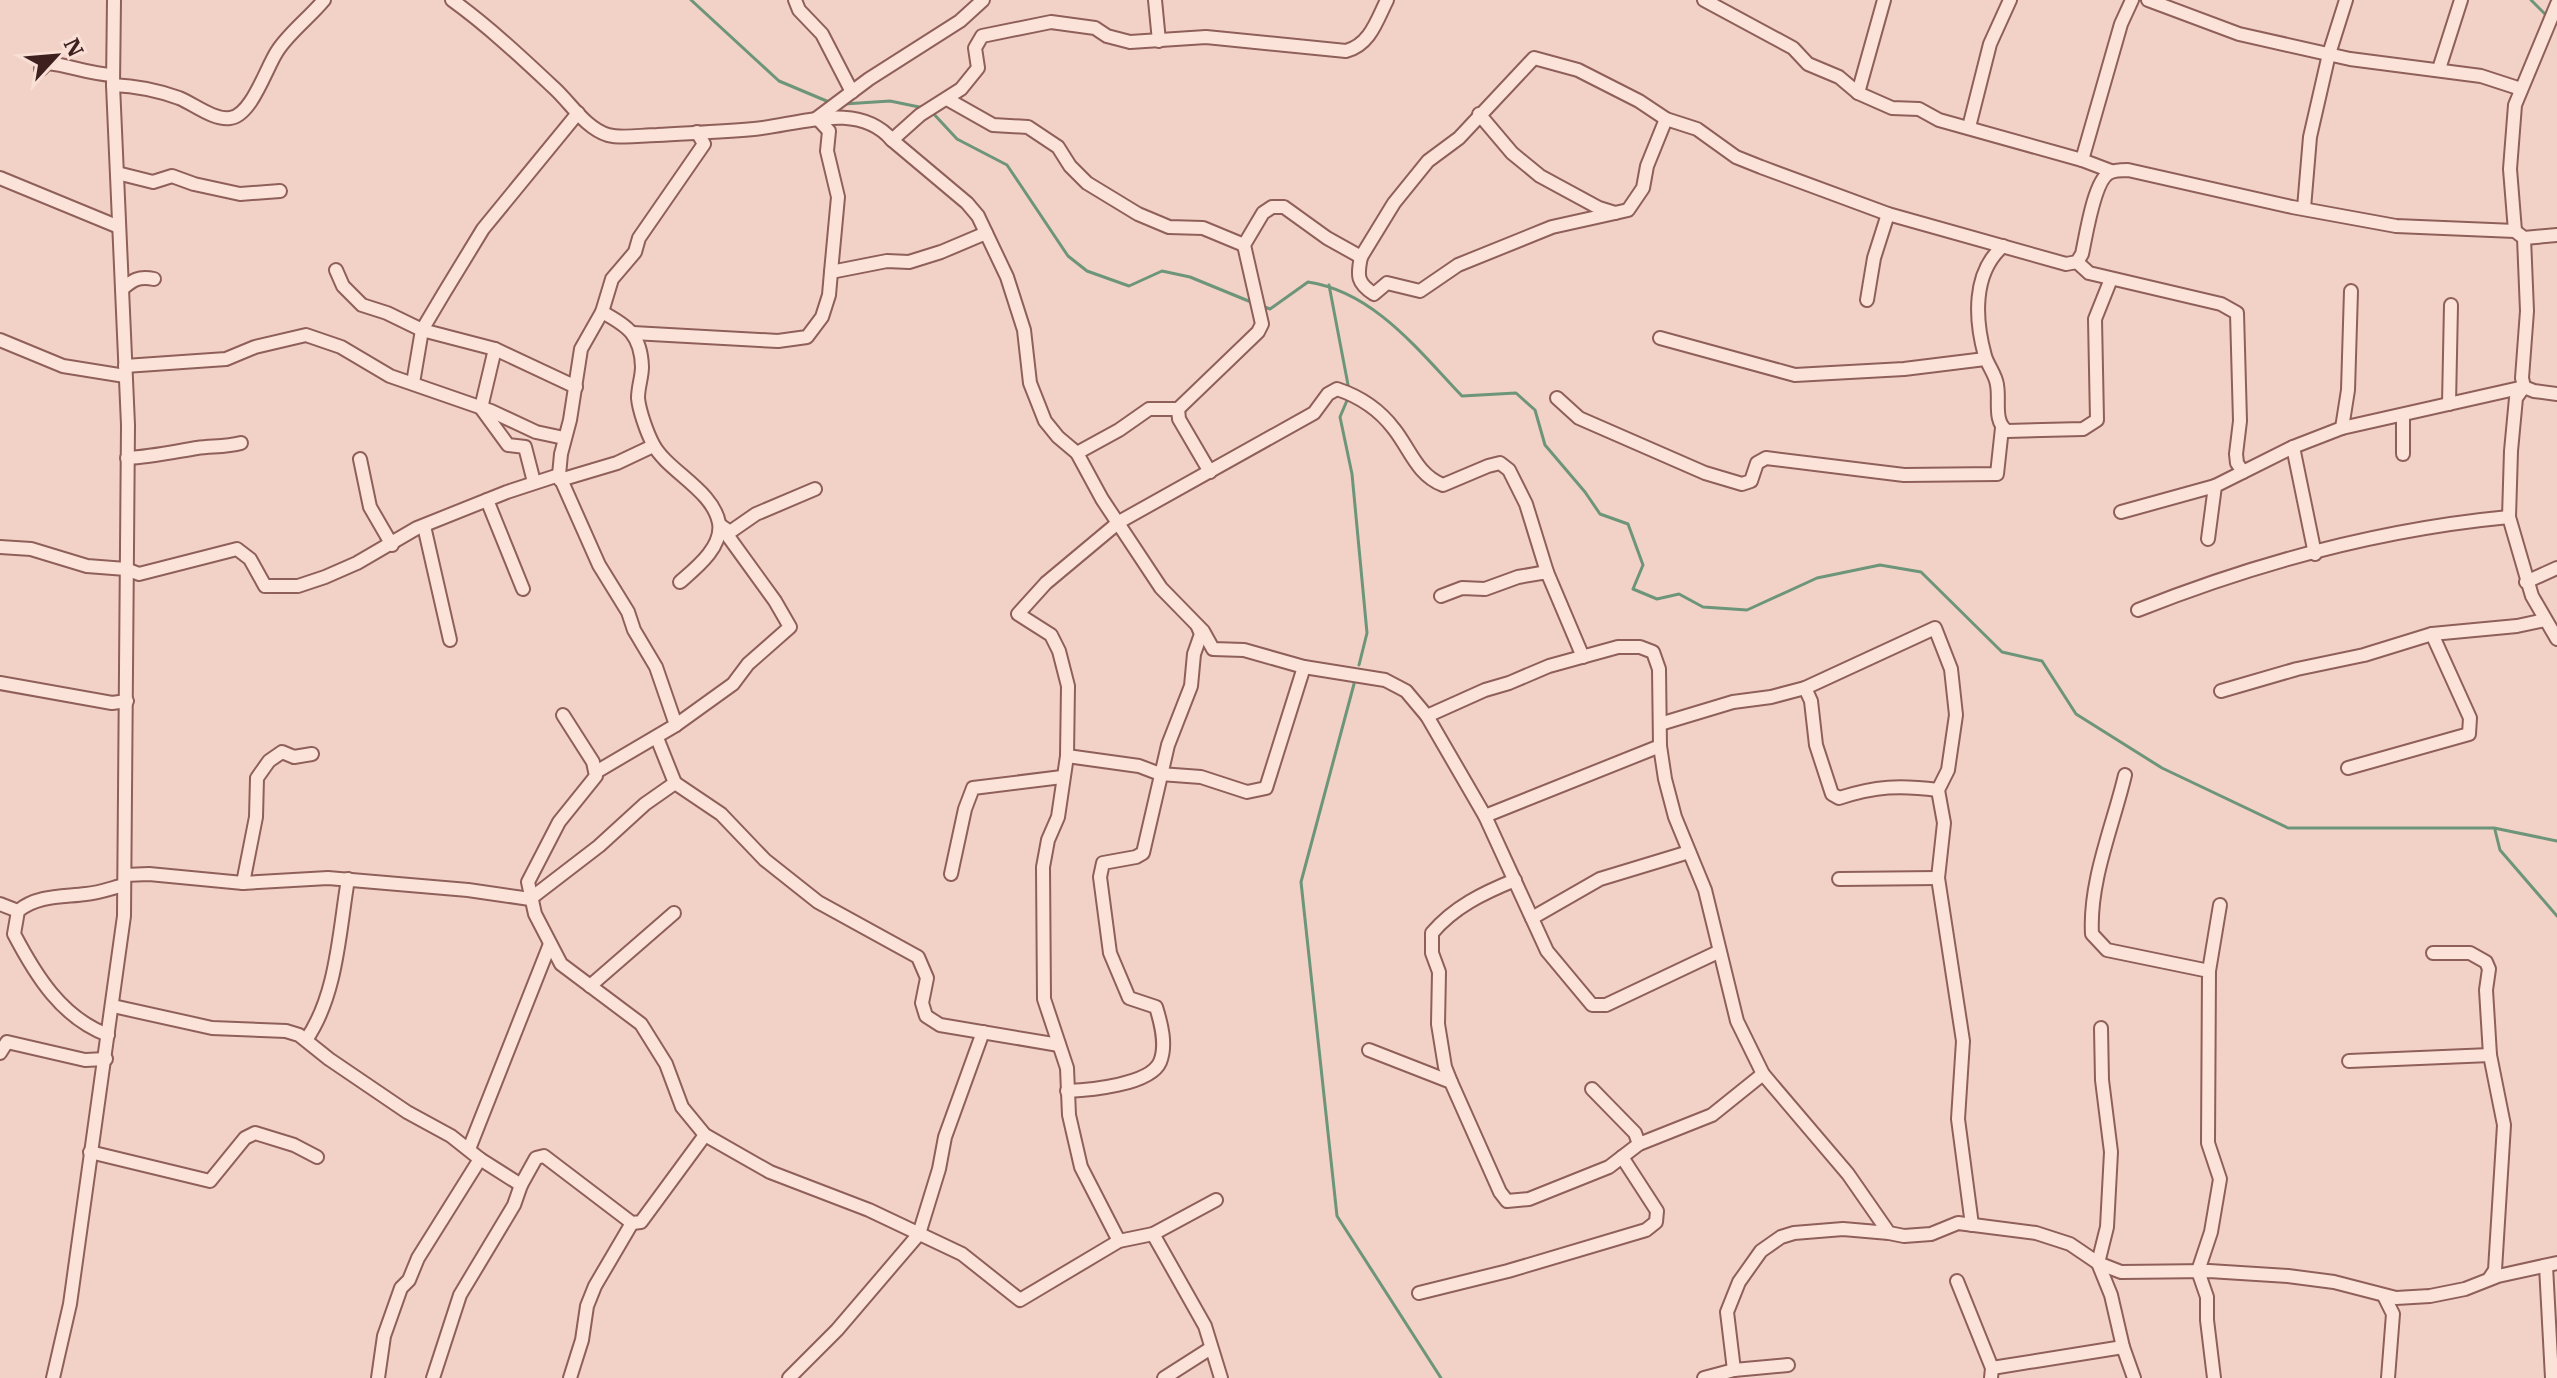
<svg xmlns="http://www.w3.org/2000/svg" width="2557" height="1378" font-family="'IBM Plex Serif',serif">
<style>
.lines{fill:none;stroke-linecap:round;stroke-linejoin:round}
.stream{stroke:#6d957a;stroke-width:3}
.street-casing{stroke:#8f5f59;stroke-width:16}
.street{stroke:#fbe3da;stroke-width:12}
</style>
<rect width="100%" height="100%" fill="#f2d2c6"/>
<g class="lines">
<!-- stream -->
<g class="stream">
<polyline points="691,0 779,81 829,102"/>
<polyline points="2531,0 2549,18"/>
<polyline points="844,104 890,101 924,108"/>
<polyline points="931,111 957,139 1007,165 1068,256 1087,271 1129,286 1162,271 1190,277 1251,302"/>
<polyline points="1329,285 1349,390"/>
<path d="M 1262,306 L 1270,309 L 1308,282 C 1374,292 1418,350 1462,396 L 1516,393 L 1535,410 L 1545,445 L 1585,492 L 1600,514 L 1628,524 L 1643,565 L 1633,589 L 1657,599 L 1679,594 L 1703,607 L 1747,610 L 1817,578 L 1880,565 L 1921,572 L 2002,652 L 2042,661 L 2076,714 L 2162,768 L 2288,828 L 2494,828 L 2557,841"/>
<polyline points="1348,398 1340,417 1352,474 1367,633 1359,665"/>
<polyline points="1354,684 1301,882 1337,1216 1441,1378"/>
<polyline points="2495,830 2500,850 2557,916"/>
</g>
<!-- street casing -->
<g class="street-casing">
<g id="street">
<path d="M 452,0 C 488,26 521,57 553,87 C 570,102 585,128 608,135 C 622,139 642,135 657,135 C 689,133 722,132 754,129 C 798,125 858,100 892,140 L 967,203 L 978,216 L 1007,277 L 1024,330 L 1030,383 L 1045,421 L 1058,437 L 1077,453 L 1102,499 L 1161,588 L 1203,631 L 1213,649 L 1244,650 L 1304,667 L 1385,680 L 1406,691 L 1427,716 L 1485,690 L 1509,683 L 1549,666 L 1618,647 L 1640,647 L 1653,652 L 1659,669 L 1660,746 L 1665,779 L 1675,817 L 1705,890 L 1737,1021 L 1763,1074 L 1848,1174 L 1889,1233 L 1904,1236 L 1931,1234 L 1958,1223 L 2036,1233 L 2070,1244 L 2098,1263 L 2121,1272 L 2209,1271 L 2288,1276 L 2334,1282 L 2396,1298 L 2430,1296 L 2465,1289 L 2498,1276 L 2557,1263"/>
<polyline points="795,0 799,10 822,34 852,92"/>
<polyline points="1155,0 1159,41"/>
<polyline points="1704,0 1793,48 1808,64 1839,77 1858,93 1892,108 1919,109 1939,120 2082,160 2111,171"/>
<polyline points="2148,0 2239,34 2350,59 2481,76 2521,89"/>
<path d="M 41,69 L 47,63 C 70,65 88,74 113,75"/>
<polyline points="2439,69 2461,0"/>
<path d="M 113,85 C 137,86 157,90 179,98 C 194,104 213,120 230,118 C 252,116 267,65 278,50 C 290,32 310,17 324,0"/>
<polyline points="1858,93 1884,0"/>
<polyline points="947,99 993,125 1028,127 1058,147 1070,166 1087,183 1138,214 1169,227 1203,228 1244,245"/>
<polyline points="1479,114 1512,153 1540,176 1599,208 1615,213 1628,210 1643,188 1647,166 1666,119"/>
<polyline points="1969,127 1990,44 2010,0"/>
<path d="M 892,140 L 920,115 L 961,89 L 978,68 L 975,48 L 982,36 L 1051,22 L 1095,28 L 1107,36 L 1130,42 L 1206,37 L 1346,51 C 1370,45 1377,20 1387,0"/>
<polyline points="2082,160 2121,24 2132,0"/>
<polyline points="117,173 153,182 172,176 194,184 240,194 280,191"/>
<polyline points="0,178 119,227"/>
<polyline points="2304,208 2310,137 2329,54 2346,0"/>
<polyline points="2515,231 2510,169 2515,105 2557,4"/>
<polyline points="2524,238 2557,235"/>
<path d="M 2003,246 C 1972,273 1975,320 1985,356 C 1988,366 1996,375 1997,385 C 2000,400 1993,421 2007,431 L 2083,429 L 2097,420 L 2095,319 L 2111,279"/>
<path d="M 1361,257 C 1357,276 1357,283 1374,294 L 1387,283 L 1420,291 L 1458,265 L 1552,227 L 1615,213"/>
<polyline points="2077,262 2089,273 2221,304 2237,313 2240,421 2236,454 2237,463 2243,472"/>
<polyline points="336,270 343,286 362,305 387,313 422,330 495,349 576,387"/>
<polyline points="831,272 887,261 909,262 941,252 986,233"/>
<path d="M 122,289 C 133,280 138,276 154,279"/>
<polyline points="1867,300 1874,258 1888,214"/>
<path d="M 602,312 C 628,326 641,335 642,367 C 642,377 638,387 638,398 C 639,410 647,433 653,444 C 667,471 713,490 719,523 C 723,547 696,568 680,582"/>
<polyline points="633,333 778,341 807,337 822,317 829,295 831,272 838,197 827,151 829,131 817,118 869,79 960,21 983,0"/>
<polyline points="1660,338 1795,375 1904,369 1985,359"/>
<polyline points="0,340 63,366 125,376"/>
<polyline points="495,349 481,408 508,445 525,447 534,482"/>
<polyline points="125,366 226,359 255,347 306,335 341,347 390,376 491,411 536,432 564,438"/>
<polyline points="413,383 422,330 444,293 483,229 578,113"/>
<polyline points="2524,387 2516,398 2511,451 2509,517 2532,596 2557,639"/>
<polyline points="1557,398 1579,418 1705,473 1742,484 1751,481 1757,463 1766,458 1904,475 1997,474 2002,428"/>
<polyline points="2449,404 2451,305"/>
<polyline points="1178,409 1179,419 1210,472"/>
<polyline points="2403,415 2403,454"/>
<polyline points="2342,428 2348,390 2351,291"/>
<polyline points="2293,447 2315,554"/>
<path d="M 1077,453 L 1119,430 L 1149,409 L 1178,409 L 1258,332 L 1262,324 L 1244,245 L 1263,213 L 1272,207 L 1284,207 L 1327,238 L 1361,257 L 1394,203 L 1428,161 L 1459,138 L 1534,58 L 1578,70 L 1639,101 L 1666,119 L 1697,129 L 1736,157 L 1761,167 L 1888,214 L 2066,264 L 2077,262 L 2082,254 C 2086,236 2094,181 2109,173 C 2114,170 2122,170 2128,170 L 2292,207 L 2396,226 L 2515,231 L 2524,238 L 2527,311 L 2522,378 L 2524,387 L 2534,391 L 2557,394"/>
<path d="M 127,458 C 151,457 173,452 197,448 C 212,446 226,447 241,443"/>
<polyline points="360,459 370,507 392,545"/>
<polyline points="560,480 617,463 653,446"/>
<polyline points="487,500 523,589"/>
<polyline points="2121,512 2215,486"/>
<polyline points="720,525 730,532 756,514 815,489"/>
<polyline points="424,526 450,640"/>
<polyline points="2208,539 2215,486 2293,447 2342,428 2524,387"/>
<polyline points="0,547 31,549 87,566 126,569 139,574 237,549 250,559 265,586 298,586 325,577 357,563 417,528 507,492 559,475"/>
<polyline points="2526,582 2557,568"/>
<polyline points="1441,596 1462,588 1485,589 1518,577 1547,572 1583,657"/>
<path d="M 2138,610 C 2256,563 2382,529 2509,517"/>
<polyline points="0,683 112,703 127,701"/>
<path d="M 1805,688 L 1811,701 L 1816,745 L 1832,794 L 1839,798 C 1876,786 1900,785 1938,790"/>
<polyline points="2221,691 2297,669 2364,655 2432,634 2517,626 2545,620"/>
<polyline points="563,715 593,762 596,776 559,822 528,882 535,914 561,964 641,1024 666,1064 682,1107 705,1135 770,1172 869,1210 962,1254 1020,1300 1119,1241 1153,1234 1216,1200"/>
<polyline points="1427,716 1485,816 1547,951 1592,1005 1606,1005 1718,952"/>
<polyline points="1660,724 1733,702 1771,697 1805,688 1935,628 1951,669 1956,715 1948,770 1938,790 1944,823 1938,878 1963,1041 1958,1119 1972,1225"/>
<polyline points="676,725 733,684 748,664 790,627 775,601 720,525"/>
<polyline points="657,738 675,783"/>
<polyline points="1067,756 1139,766 1160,774 1201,777 1247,792 1266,788 1304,667"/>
<polyline points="2348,768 2469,734 2470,718 2432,634"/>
<polyline points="596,772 676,725 656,667 634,630 628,612 599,565 559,475 561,454 570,420 581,349 602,312 612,279 635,252 639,238 704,144 697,132"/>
<path d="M 2125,775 C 2113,826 2089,881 2092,934 L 2107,950 L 2209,971 L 2208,1143 L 2220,1179 L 2211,1232 L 2198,1271 L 2207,1297 L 2207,1320 L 2214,1378"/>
<polyline points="1485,816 1660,746"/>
<polyline points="951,874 965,809 973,788 1062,777"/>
<polyline points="125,875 149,874 243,883 328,878 468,890 530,899 599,846 645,804 675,783 721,814 765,860 818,902 918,957 927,978 922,1003 926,1016 940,1025 1059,1045"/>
<polyline points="1839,879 1938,878"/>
<polyline points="243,883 256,817 257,778 269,761 282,752 294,757 312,754"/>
<polyline points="0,904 18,911"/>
<polyline points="1532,918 1600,879 1689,852"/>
<polyline points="2433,953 2470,953 2486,962 2489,969 2486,990 2490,1055 2504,1125 2495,1270 2489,1279"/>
<polyline points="2209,971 2220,905"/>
<polyline points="590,986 674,913"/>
<polyline points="113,1006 212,1028 286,1031 299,1035 329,1059 407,1112 451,1136 480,1159 418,1258 409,1280 401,1288 384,1336 378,1378"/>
<polyline points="2101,1028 2102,1080 2111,1152 2107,1227 2098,1263 2111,1295 2123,1347 2134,1378"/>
<path d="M 108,1035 C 62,1018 36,976 14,934 L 18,911 C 37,895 63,897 86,894 C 99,893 112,888 124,885"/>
<path d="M 306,1040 C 337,995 339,933 348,879"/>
<polyline points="1369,1050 1451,1082 1500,1192 1507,1201 1529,1199 1609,1167 1639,1144 1712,1115 1763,1074"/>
<polyline points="0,1053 7,1042 85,1060 106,1059"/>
<polyline points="2349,1061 2490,1055"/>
<path d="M 1451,1082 L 1445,1067 L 1438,1024 L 1439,972 L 1432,953 L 1432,933 C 1454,907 1483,893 1515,880"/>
<polyline points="1592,1089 1635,1133 1639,1144"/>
<path d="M 1067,1091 C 1089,1090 1150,1085 1160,1062 C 1167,1045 1161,1023 1156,1007 L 1129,998 L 1110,953 L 1100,877 L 1103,863 L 1136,857 L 1143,853 L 1168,745 L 1191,686 L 1194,654 L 1201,634 L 1198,627"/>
<polyline points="469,1149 550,944"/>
<polyline points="90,1152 210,1181 245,1138 255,1133 294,1145 317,1157"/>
<polyline points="480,1159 521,1185 536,1158 544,1156 632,1223 641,1222 705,1135"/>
<polyline points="1153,1234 1205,1326 1221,1378"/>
<path d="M 1119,1241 L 1081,1167 L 1069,1115 L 1067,1068 L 1044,999 L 1043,867 L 1048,840 L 1058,817 L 1067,756 L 1068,686 L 1059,651 L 1051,635 L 1018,614 L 1046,583 L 1119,522 L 1314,413 L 1328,394 L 1337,389 C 1361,397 1379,409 1394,429 C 1410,449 1417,475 1443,485 L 1488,466 L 1500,463 L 1509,470 L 1526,504 L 1547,572"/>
<polyline points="2546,1266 2552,1378"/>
<polyline points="1957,1281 1992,1368 1991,1378"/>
<polyline points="1419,1293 1508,1271 1646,1230 1656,1222 1657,1211 1622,1157"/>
<polyline points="2384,1296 2393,1314 2388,1378"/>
<polyline points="1992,1368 2123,1347"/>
<polyline points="1734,1370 1727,1312 1739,1282 1761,1251 1781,1237 1794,1233 1843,1229 1889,1233"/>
<polyline points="53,1378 70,1304 124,916 128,425 113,85 114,0"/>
<polyline points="433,1378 460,1295 514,1205 521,1185"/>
<polyline points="570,1378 582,1340 587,1306 595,1286 632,1223"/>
<polyline points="789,1378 837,1330 919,1234 939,1169 945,1137 983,1032"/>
<polyline points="1164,1378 1211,1348"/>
<polyline points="1704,1378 1734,1370 1788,1365"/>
</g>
</g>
<!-- street -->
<use href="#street" class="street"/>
</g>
<!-- north arrow -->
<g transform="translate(56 56) rotate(64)" stroke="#f9e0d6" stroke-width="6" paint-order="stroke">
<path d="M0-6L14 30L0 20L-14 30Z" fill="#3e201e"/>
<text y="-12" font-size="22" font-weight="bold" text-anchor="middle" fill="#3e201e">N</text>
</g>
</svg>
